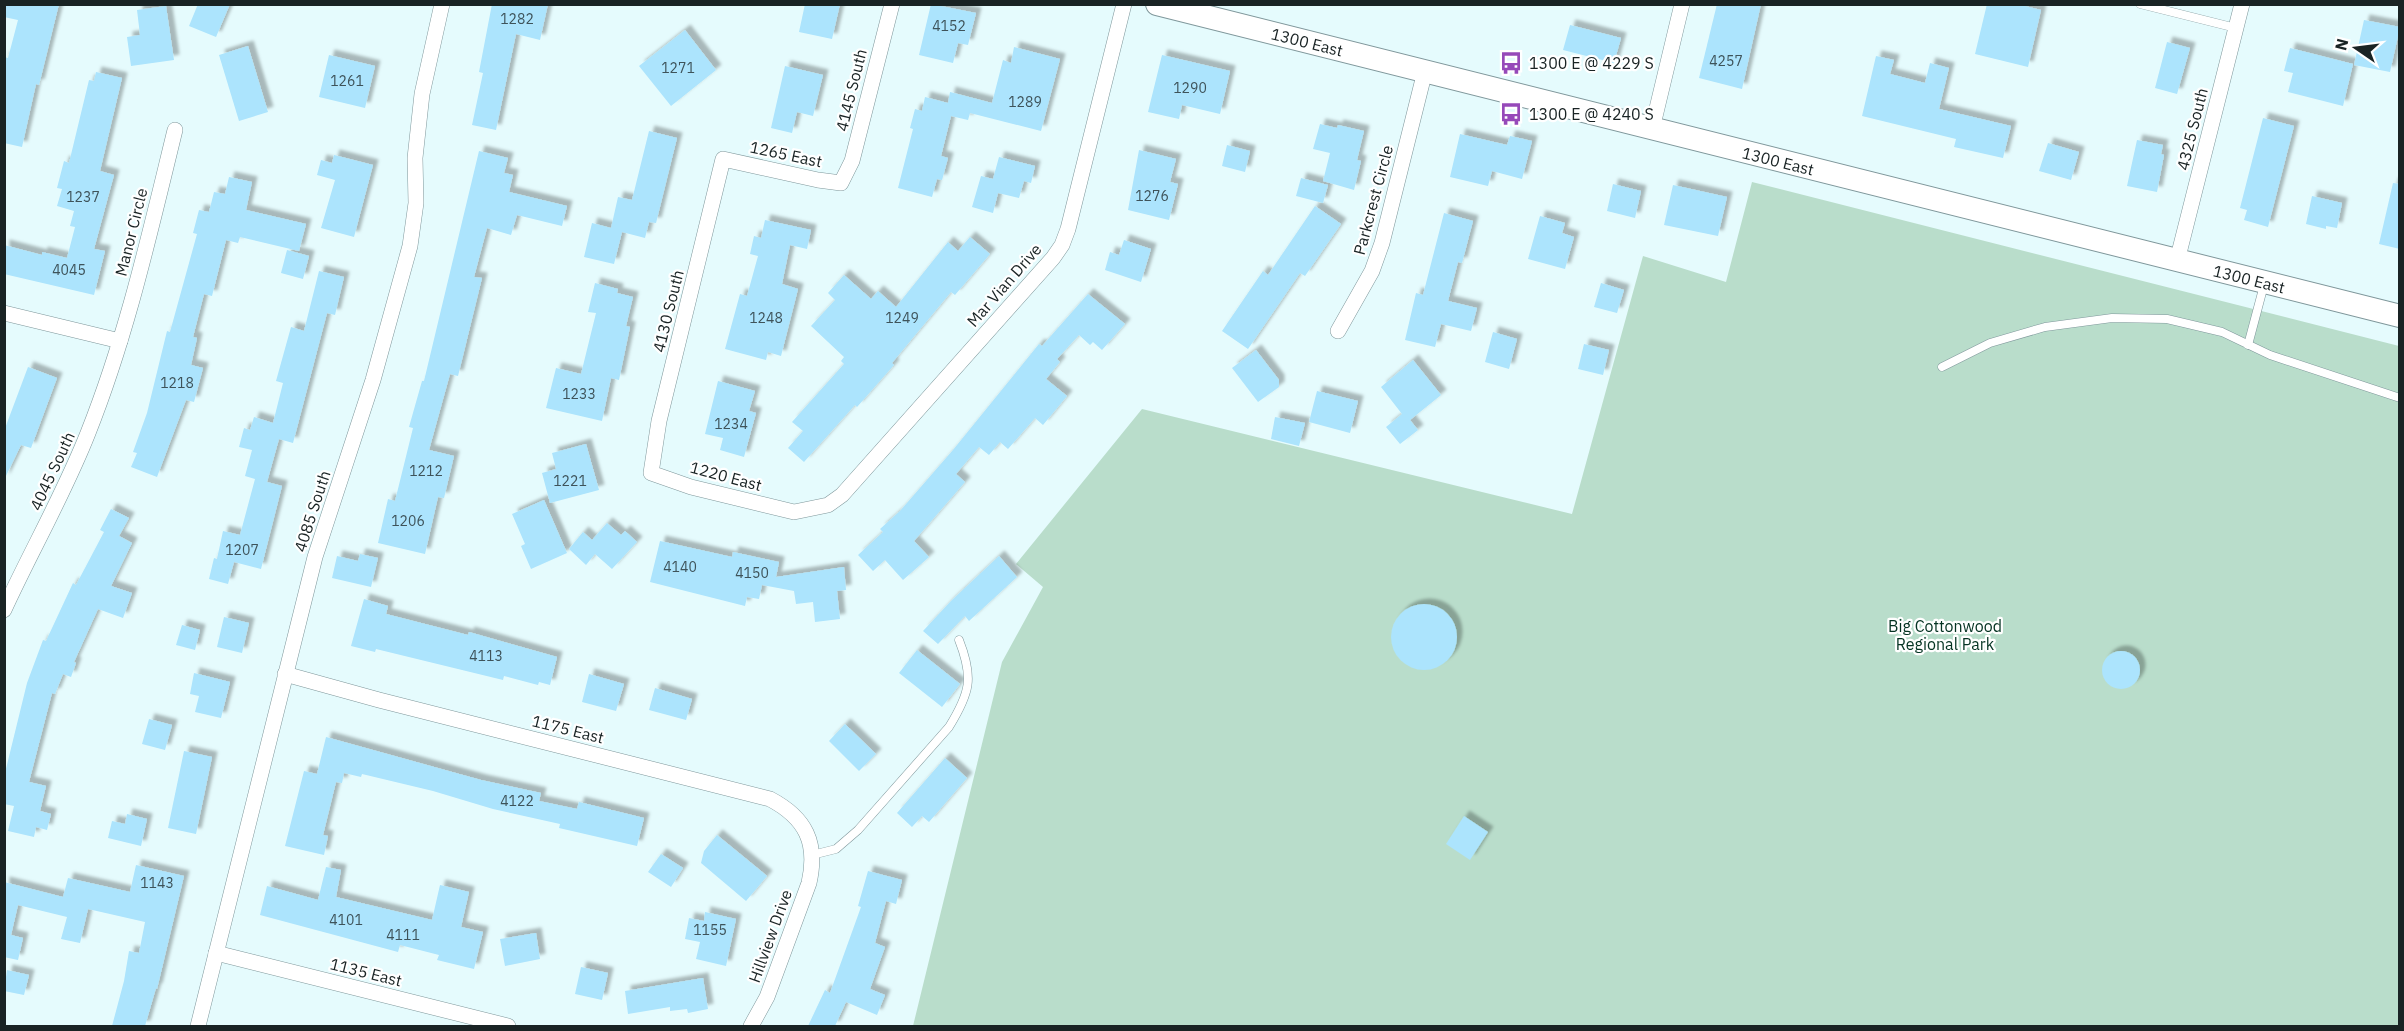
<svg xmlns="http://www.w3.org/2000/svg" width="2404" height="1031" font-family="'IBM Plex Sans',sans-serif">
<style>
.green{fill:#b9ddcb}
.building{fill:#ace4fd;filter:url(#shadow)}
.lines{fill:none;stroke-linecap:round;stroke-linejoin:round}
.service-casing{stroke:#7f979b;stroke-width:9}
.minor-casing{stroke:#7f979b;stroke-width:16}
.secondary-casing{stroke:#7f979b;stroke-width:24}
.service{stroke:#fff;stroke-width:8}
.minor{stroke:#fff;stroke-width:15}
.secondary{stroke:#fff;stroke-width:22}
.labels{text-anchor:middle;stroke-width:4.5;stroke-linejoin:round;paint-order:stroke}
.number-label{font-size:14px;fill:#3e535a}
.street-label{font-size:16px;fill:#192324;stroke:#fff}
.poi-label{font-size:16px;fill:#192324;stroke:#fff;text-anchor:start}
.park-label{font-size:16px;fill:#043322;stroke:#fff}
</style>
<defs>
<filter id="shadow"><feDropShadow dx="5.5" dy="-5.5" stdDeviation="1.5" flood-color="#0004"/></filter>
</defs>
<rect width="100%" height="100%" fill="#e5fbfd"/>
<!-- green -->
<polygon class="green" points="1752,182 2399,346 2399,1026 913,1026 1002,662 1043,587 1016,564 1142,409 1572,514 1643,256 1726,282"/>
<!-- building -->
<g class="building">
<polygon points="4,4 59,4 39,85 36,84 22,147 4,143 4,57 8,58 18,20 4,17"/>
<polygon points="198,4 230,4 216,37 189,26"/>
<polygon points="492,4 548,4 540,40 516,34 496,130 472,125 483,73 479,72"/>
<polygon points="805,4 840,4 832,39 799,32"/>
<polygon points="931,4 976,13 968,45 958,43 953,63 919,55"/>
<polygon points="1717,4 1761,4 1742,89 1699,78"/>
<polygon points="1987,4 2017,4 2041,10 2028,67 1975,54"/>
<polygon points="166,6 174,60 131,66 127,37 140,35 137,10"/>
<polygon points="2364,20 2400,27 2390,72 2354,65"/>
<polygon points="1570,25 1621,38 1614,63 1563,50"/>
<polygon points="685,30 716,70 671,106 639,66"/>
<polygon points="2167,42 2190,48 2177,94 2155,88"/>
<polygon points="248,46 268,112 239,121 219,55"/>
<polygon points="1014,47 1060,59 1041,131 970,113 968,120 951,116 941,156 948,158 942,180 937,179 932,197 898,188 913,129 910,128 915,109 922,111 925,97 948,103 950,92 992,103 1003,60 1011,63"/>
<polygon points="2290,48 2353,64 2343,106 2288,92 2293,73 2284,71"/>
<polygon points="329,55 375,66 365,108 319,97"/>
<polygon points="1162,55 1230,71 1220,114 1182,105 1179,119 1148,112"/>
<polygon points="1876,56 1894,60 1890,74 1925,83 1930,63 1949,68 1939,109 2011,126 2003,158 1954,147 1956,139 1862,116"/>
<polygon points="785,66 823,75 813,116 797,112 792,133 771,128"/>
<polygon points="96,72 122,78 100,171 114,175 94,249 105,251 94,295 4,274 4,245 42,255 42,252 67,258 75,227 70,226 74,211 57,206 62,189 57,188 64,161 69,163 89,80 94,81"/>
<polygon points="2263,118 2294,126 2268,227 2244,220 2247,210 2240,208"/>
<polygon points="1320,124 1337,128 1338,125 1364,131 1357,160 1361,161 1354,190 1323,181 1330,153 1313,149"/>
<polygon points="649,131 677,138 656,223 649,222 645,238 622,232 614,264 584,257 592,223 611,228 618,197 632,200"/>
<polygon points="1460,134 1507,145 1510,136 1532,141 1522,179 1492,171 1488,186 1450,177"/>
<polygon points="2137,140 2163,145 2161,154 2164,155 2157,192 2127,186"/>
<polygon points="2048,143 2079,152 2071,180 2039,171"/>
<polygon points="1227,145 1250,151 1245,172 1222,166"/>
<polygon points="1139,150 1176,159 1170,182 1178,184 1169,220 1128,210"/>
<polygon points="479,151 508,158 504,173 513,175 509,192 567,206 562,226 517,215 511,235 487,228 474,277 482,278 458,376 450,374 429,450 454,456 444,498 438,497 425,554 378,543 388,499 395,501 413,428 409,427 422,381 424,381"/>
<polygon points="334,155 373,165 354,237 321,228 335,180 317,175 321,160 332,163"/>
<polygon points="999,157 1035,166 1031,183 1024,181 1019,198 998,193 993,213 972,207 981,176 993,179"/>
<polygon points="229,177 252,182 246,210 306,224 299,251 240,237 238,243 226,240 212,296 204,294 193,337 197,338 191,365 203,368 194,402 186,400 157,477 131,467 137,453 133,452 147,413 167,331 170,332 197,234 193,233 199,210 209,212 214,192 225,194"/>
<polygon points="1301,178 1328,185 1323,203 1296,196"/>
<polygon points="2393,183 2400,184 2400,249 2379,244"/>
<polygon points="1613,184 1641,191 1635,218 1607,211"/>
<polygon points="1673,185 1727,197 1718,236 1664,225"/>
<polygon points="2312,196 2342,203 2337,228 2326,226 2326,229 2306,224"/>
<polygon points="1315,206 1341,224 1305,276 1300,273 1248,349 1222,331 1263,271 1268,275"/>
<polygon points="1444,213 1473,221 1462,263 1458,262 1448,301 1477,308 1471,331 1441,324 1435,347 1405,340 1416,293 1423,295"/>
<polygon points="1540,216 1565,223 1562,233 1574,237 1565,269 1528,259"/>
<polygon points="765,220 811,230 807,249 790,245 782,284 798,289 781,356 768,352 766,360 725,349 740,294 747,296 758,256 750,254 754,236 761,238"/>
<polygon points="970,237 990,254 955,295 951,292 892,363 894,365 857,407 855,405 804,462 788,448 803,431 792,422 844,364 841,361 844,357 811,326 835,300 828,293 844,275 871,299 878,291 896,307 948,242 958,251"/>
<polygon points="1124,240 1151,249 1141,282 1105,270 1110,252 1119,255"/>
<polygon points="287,250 309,256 303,279 281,273"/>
<polygon points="319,271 344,277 335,315 327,313 293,443 279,439 267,482 282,486 261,569 234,562 228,584 209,579 214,558 217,559 223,531 240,535 255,479 245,476 252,450 239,447 244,428 250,430 254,417 273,423 283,383 276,381 291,327 304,331"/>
<polygon points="595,283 618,289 617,293 633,297 626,326 630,327 619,380 611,378 602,421 546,408 556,368 581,374 596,313 588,312"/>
<polygon points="1601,283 1624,290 1617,313 1594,307"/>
<polygon points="1088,294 1125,324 1102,350 1093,342 1090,345 1079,335 1057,359 1060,362 1046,379 1067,396 1043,425 1035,418 1008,449 1000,442 989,455 979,447 956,474 965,482 914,541 929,557 903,580 885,560 873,571 858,555 883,532 880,529 900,511 953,450 1039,344 1042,346"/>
<polygon points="1493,332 1517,339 1509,369 1485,362"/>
<polygon points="1584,344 1609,350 1603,375 1578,369"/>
<polygon points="1256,350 1279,380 1279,387 1258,402 1232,368"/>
<polygon points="1413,360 1441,395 1410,420 1418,430 1400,444 1386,427 1402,414 1381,387"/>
<polygon points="28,367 57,378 31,448 21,445 4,480 4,431"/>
<polygon points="718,381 755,391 749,411 756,413 744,457 720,450 723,438 705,434"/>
<polygon points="1317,391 1358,401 1350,433 1309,422"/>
<polygon points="1275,417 1305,423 1299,446 1271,439"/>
<polygon points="586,444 599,490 550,503 542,473 556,469 552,453"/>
<polygon points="544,500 567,553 531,569 521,546 525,544 512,514"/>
<polygon points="111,509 129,518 119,536 132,543 111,586 132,593 123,618 98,609 74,662 76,663 71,677 63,674 55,694 52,693 29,782 46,786 40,811 51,814 47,830 36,827 34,837 8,831 14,806 4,804 4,777 27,683 43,640 46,641 73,583 76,585 104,532 100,530"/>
<polygon points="607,523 621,535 625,531 637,542 612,569 595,554 586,565 569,549 583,532 592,540"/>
<polygon points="660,541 732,557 733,552 779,562 776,577 844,567 846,590 837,591 840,619 815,622 813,602 796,604 794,591 762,585 759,599 747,597 745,606 650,582"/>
<polygon points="360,554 378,558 371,587 332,578 337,556 358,561"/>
<polygon points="999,556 1017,577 969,621 965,616 938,644 923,631 951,601"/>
<polygon points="364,599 388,606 386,614 468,635 469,632 557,657 550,685 539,682 538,685 504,676 503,680 376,649 375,652 351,646"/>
<circle cx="1424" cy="637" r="33"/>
<polygon points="224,617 249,623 242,653 217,647"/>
<polygon points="182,625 200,630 195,650 176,645"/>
<polygon points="917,650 960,684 942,707 899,673"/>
<circle cx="2121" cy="670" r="19"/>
<polygon points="194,673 230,682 221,718 195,712 199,696 190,694"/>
<polygon points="589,674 624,684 616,711 582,702"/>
<polygon points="655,688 692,699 686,720 649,710"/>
<polygon points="149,719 172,725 165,750 142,744"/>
<polygon points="845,724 876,754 859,771 829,741"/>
<polygon points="326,737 481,780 541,793 539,801 577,809 579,802 644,818 637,846 559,828 560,824 493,809 433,791 362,774 361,777 344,773 342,783 336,782 323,835 328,836 324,855 285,846 304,771 317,774"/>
<polygon points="184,751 212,757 196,834 168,828"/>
<polygon points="945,758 967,778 929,822 922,816 912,827 897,813"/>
<polygon points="127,814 147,819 141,846 108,838 112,821 125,824"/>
<polygon points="1464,816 1488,832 1470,860 1446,844"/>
<polygon points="717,835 767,876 746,901 701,863 704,851"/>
<polygon points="661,854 683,868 671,887 648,872"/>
<polygon points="136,865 184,876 157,989 156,988 145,1026 112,1026 124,981 129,951 139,953 145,922 88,909 80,943 61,939 67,917 18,905 11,935 23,938 18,960 4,957 4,882 63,897 68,878 130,892"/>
<polygon points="326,867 341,870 336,897 432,920 440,885 469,892 461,927 483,932 474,969 437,960 439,955 400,945 398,952 260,915 267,886 318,900"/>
<polygon points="868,871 902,880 896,904 886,901 875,943 885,947 870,989 885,995 877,1015 846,1002 835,1026 808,1026 825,990 830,993 861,907 858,906"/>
<polygon points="705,912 736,919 726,966 696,959 700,942 685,939 689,918 704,921"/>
<polygon points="536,933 540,959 505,966 500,939"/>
<polygon points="581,967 608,973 602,1000 575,994"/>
<polygon points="7,970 29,975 24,995 4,991"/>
<polygon points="703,978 708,1009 688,1013 687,1009 670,1011 670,1007 628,1014 625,991"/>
</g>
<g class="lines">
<!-- service casing -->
<g class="service-casing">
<g id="service">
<polyline points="2140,4 2236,28"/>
<polyline points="2248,345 2264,285"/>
<polyline points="1942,367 1990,343 2045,327 2112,318 2167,319 2222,332 2270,355 2400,398"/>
<path d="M 812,855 L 836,849 L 858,830 L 949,727 C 970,693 974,678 959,640"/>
</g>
</g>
<!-- minor casing -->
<g class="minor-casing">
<g id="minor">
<polyline points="892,4 852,161 841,183 818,180 723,159 659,421 651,473 691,487 794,512 828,505 842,495 1053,258 1062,245 1068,229 1124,4"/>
<polyline points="1652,129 1682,4"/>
<polyline points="2177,261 2242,4"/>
<polyline points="4,313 120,341"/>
<polyline points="1338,331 1372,271 1382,243 1425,71"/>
<path d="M 4,610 C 31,551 64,494 88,433 C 127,335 150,232 175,130"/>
<path d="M 285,674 L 379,700 L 770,799 C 806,818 818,843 809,883 L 767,997 L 751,1026"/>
<polyline points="216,953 508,1026"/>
<polyline points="198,1026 315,557 373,380 410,246 416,203 415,158 422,94 442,4"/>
</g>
</g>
<!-- secondary casing -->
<g class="secondary-casing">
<polyline id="secondary" points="1157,4 2400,316"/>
</g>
<!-- service -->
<use href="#service" class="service"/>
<!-- minor -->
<use href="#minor" class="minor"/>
<!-- secondary -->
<use href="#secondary" class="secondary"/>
</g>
<!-- icons -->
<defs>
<g id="bus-bare" transform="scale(1.8)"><path d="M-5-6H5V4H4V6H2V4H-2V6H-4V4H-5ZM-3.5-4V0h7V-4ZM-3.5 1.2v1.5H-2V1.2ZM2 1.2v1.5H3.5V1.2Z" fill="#9649b9" stroke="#fff" stroke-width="2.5" paint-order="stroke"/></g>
</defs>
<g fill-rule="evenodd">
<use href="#bus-bare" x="1511" y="63"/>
<use href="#bus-bare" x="1511" y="114"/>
</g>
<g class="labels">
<!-- number labels -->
<g class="number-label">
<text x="517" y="24">1282</text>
<text x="949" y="31">4152</text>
<text x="1726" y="66">4257</text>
<text x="678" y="73">1271</text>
<text x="347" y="86">1261</text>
<text x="1190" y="93">1290</text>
<text x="1025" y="107">1289</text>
<text x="1152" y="201">1276</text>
<text x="83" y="202">1237</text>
<text x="69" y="275">4045</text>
<text x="766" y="323">1248</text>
<text x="902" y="323">1249</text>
<text x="177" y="388">1218</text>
<text x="579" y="399">1233</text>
<text x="731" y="429">1234</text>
<text x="426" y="476">1212</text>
<text x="570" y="486">1221</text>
<text x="408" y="526">1206</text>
<text x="242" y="555">1207</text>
<text x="680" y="572">4140</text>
<text x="752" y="578">4150</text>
<text x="486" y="661">4113</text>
<text x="517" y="806">4122</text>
<text x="157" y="888">1143</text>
<text x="346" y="925">4101</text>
<text x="710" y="935">1155</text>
<text x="403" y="940">4111</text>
</g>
<!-- street labels -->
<g class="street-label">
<text transform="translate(1307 42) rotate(14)" y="6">1300 East</text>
<text transform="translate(851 90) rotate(-76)" y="6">4145 South</text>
<text transform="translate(2192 129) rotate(-76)" y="6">4325 South</text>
<text transform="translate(786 154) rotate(12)" y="6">1265 East</text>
<text transform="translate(1778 161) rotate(14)" y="6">1300 East</text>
<text transform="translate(1373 200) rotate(-75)" y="6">Parkcrest Circle</text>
<text transform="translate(131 232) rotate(-76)" y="6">Manor Circle</text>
<text transform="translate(2249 279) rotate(14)" y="6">1300 East</text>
<text transform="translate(1004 285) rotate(-49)" y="6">Mar Vian Drive</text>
<text transform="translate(668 311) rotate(-76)" y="6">4130 South</text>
<text transform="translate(52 471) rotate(-65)" y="6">4045 South</text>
<text transform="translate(726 476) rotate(15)" y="6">1220 East</text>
<text transform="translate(312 511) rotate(-72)" y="6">4085 South</text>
<text transform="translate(568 729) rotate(14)" y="6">1175 East</text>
<text transform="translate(770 936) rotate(-70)" y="6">Hillview Drive</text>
<text transform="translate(366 972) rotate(14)" y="6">1135 East</text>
</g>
<!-- poi labels -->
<g class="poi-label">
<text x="1529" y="69">1300 E @ 4229 S</text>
<text x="1529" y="120">1300 E @ 4240 S</text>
</g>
<!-- park labels -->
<g class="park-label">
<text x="1945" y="632">Big Cottonwood<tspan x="1945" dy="18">Regional Park</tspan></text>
</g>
</g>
<!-- border -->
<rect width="2404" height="1031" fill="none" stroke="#192324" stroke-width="12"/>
<!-- north arrow -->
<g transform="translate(2356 48) rotate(284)" stroke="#ffffff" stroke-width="4.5" paint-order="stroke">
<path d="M0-4.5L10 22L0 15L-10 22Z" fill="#192324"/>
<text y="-9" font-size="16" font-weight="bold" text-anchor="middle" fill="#192324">N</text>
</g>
</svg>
